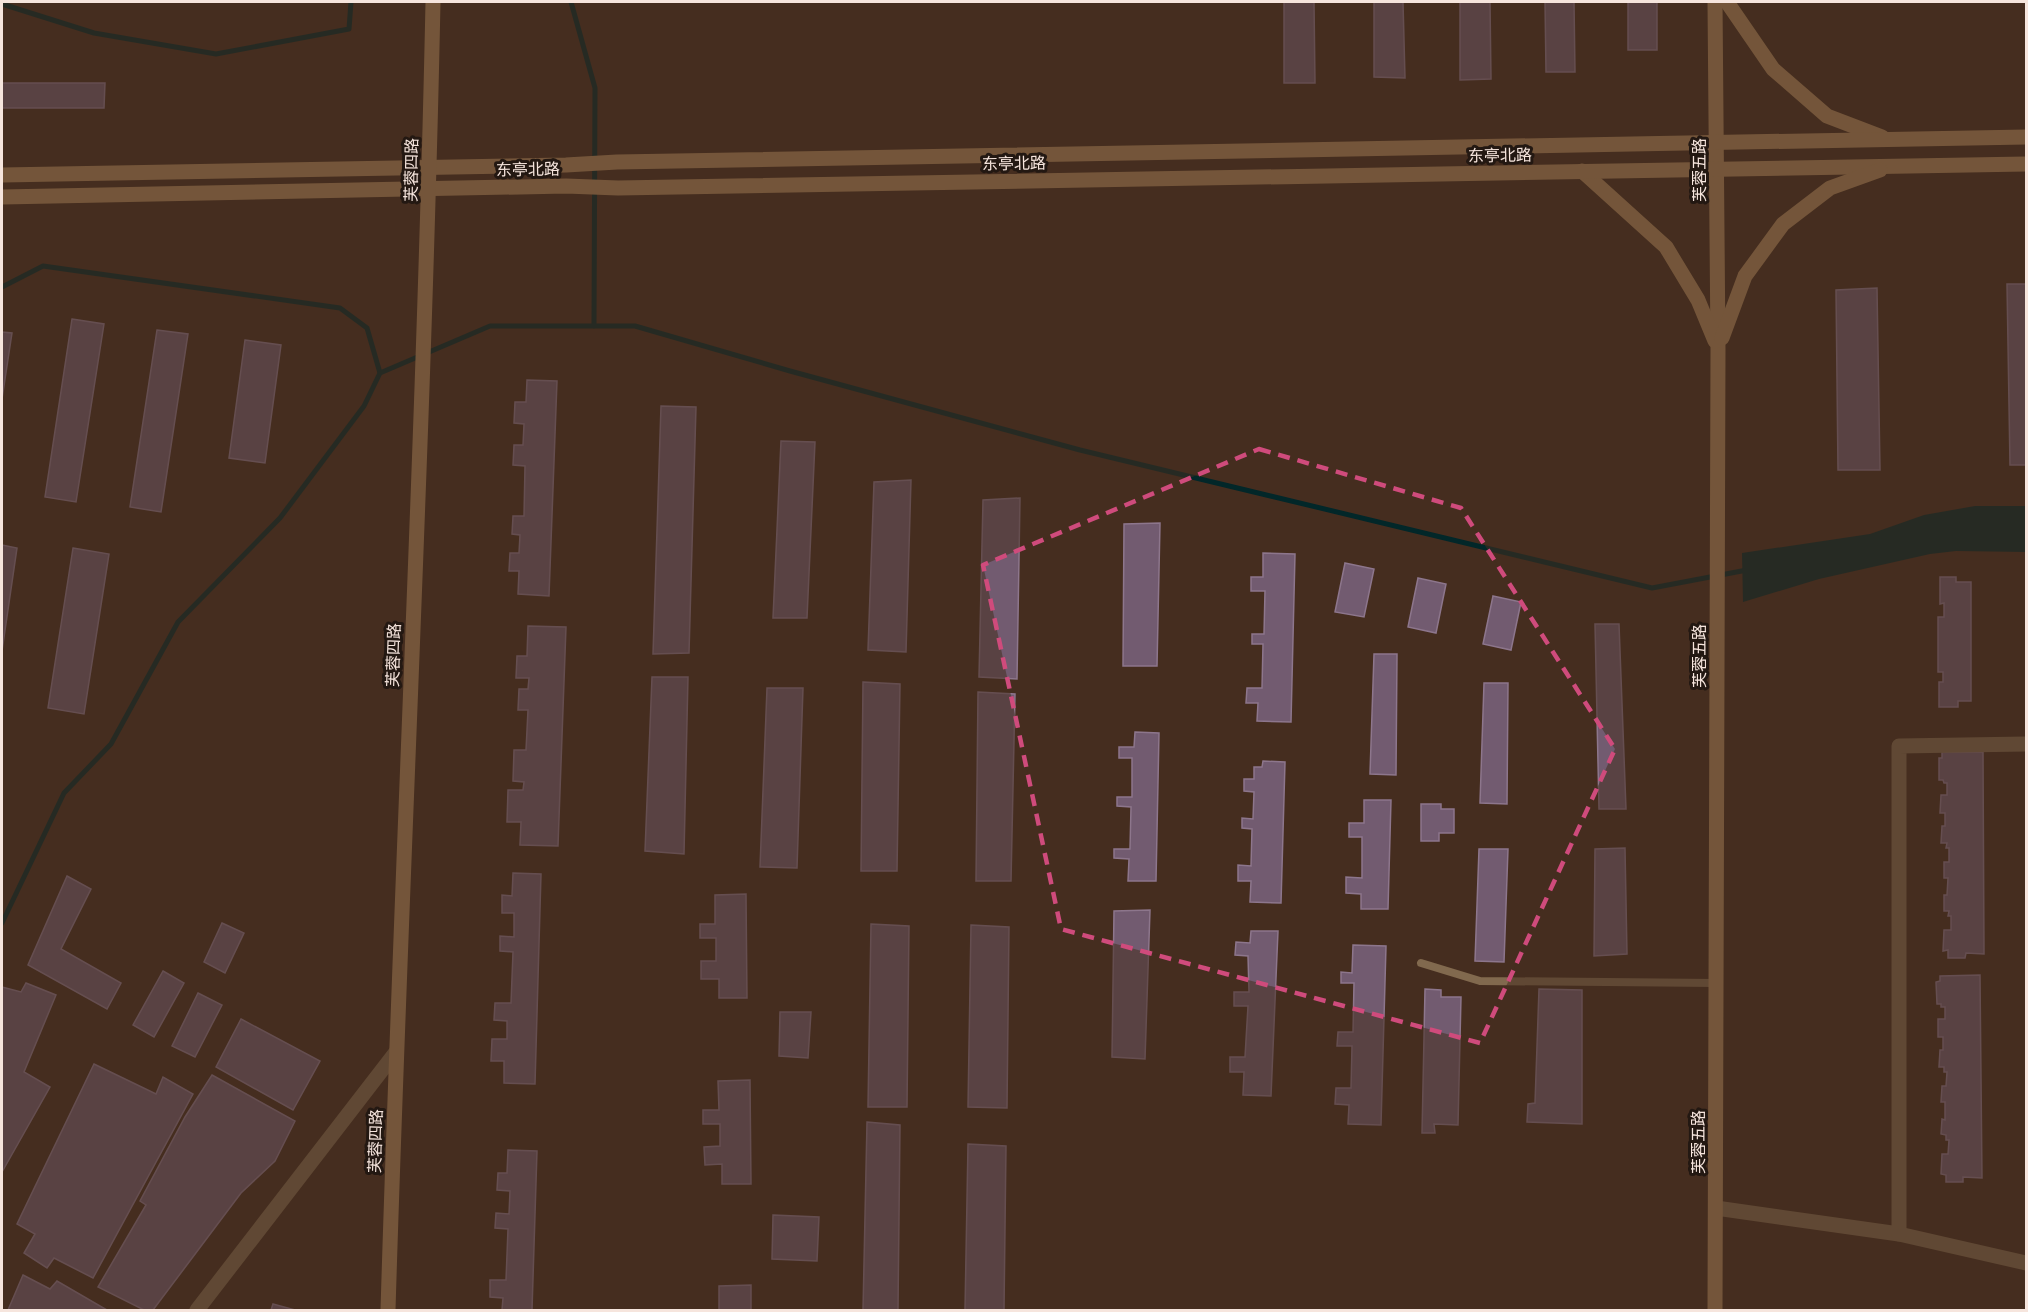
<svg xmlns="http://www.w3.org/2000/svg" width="2028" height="1312" font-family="'Nunito Sans','Noto Sans SC',sans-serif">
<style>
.water{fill:#022729}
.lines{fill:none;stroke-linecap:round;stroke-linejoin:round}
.stream{stroke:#022729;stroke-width:5}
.building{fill:#725b70;stroke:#8d768c;stroke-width:1.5}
.lane{stroke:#81694e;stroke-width:8}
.street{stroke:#81694e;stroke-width:15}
.secondary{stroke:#ad865b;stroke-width:15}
.marked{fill:none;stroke:#cf4b7c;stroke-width:4.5;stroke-dasharray:12 8;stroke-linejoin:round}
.labels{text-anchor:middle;stroke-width:6;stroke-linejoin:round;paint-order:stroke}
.street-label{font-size:16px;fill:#f6e5dd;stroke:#231812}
</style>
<rect width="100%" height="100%" fill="#452d1f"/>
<!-- water -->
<polygon class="water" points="1975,506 2026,506 2026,552 1956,551 1930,554 1819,579 1743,602 1742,553 1870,534 1924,515"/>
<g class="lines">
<!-- stream -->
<g class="stream">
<polyline points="571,2 595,88 594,326"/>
<polyline points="2,4 94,33 216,54 349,29 351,2"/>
<polyline points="2,287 43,266 340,308 367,328 380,373 490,326 635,326 790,371 1080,450 1652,588 1747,570"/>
<polyline points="2,923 64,793 111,744 178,622 280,518 364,406 380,373"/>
</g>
</g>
<!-- building -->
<g class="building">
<polygon points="1284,2 1314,2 1315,83 1284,83"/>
<polygon points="1374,2 1403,2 1405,78 1374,77"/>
<polygon points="1460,2 1490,2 1491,79 1460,80"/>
<polygon points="1545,2 1574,2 1575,72 1546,72"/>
<rect x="1628" y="2" width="29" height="48"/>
<polygon points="2,83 105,83 104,108 2,108"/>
<polygon points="2007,284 2026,284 2026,465 2010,465"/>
<polygon points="1877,288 1880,470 1838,470 1836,290"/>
<polygon points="72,319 104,324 76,502 45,497"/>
<polygon points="157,330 188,334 161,512 130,507"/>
<polygon points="2,332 12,333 2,399"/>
<polygon points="245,340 281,345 265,463 229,458"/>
<polygon points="527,380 557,381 549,596 518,594 519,571 509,571 510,553 519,553 520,535 512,534 513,516 524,516 525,466 513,465 514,445 523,445 524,424 514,423 515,402 526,402"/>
<polygon points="661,406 696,407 689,653 653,654"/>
<polygon points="781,441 815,442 807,618 773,618"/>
<polygon points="911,480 906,652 868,650 874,482"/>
<polygon points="1020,498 1017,679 979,677 983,500"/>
<polygon points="1160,523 1157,666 1123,666 1124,524"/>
<polygon points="2,545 17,548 2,651"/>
<polygon points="73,548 109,554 84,714 48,708"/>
<polygon points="1263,553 1295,554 1291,722 1257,721 1258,703 1246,703 1247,688 1262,688 1263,644 1252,644 1252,634 1264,634 1265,591 1251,591 1251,577 1263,577"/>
<polygon points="1345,563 1374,569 1364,617 1335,612"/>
<polygon points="1940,577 1956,577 1956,582 1971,582 1971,701 1958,701 1958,707 1939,707 1939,682 1943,682 1943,672 1938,672 1938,617 1944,617 1944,603 1940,604"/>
<polygon points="1418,578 1446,584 1436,633 1408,627"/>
<polygon points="1493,596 1521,602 1511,650 1483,644"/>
<polygon points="1595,624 1619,624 1626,809 1599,809"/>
<polygon points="528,626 566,627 558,846 520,845 521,822 507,822 508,790 523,790 524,782 513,781 514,750 526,750 528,710 518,710 519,689 528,689 529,678 516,678 517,656 527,656"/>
<polygon points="1374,654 1397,654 1396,775 1370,774"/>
<polygon points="652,677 688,677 684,854 645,851"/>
<polygon points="863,682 900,684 897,871 861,871"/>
<polygon points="1484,683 1508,683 1507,804 1480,803"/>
<polygon points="767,688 803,688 797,868 760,867"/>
<polygon points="978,692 1015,694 1011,881 976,881"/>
<polygon points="1135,732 1159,733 1156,881 1128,881 1129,859 1114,858 1114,849 1130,849 1131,807 1117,806 1117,797 1132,797 1132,758 1119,758 1119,747 1134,747"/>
<polygon points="1942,752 1983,752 1984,954 1966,953 1965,958 1948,958 1948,950 1943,951 1944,930 1951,930 1951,916 1948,916 1949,911 1944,911 1944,895 1947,895 1948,878 1944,878 1944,862 1949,862 1949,848 1946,848 1947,843 1941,843 1942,826 1945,826 1945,813 1940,813 1941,795 1947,795 1947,783 1944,783 1943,780 1939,780 1939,758 1942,758"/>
<polygon points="1263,761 1285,762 1281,903 1250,902 1251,881 1238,881 1238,865 1251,866 1252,829 1242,828 1242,818 1253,819 1254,792 1244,791 1244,779 1254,779 1254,767 1262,767"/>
<polygon points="1364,800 1391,800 1388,909 1361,909 1361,894 1346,893 1346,877 1362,878 1362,837 1349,837 1349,823 1364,823"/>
<polygon points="1421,804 1441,804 1441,809 1454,809 1454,833 1439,833 1439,841 1421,841"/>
<polygon points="1625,848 1627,954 1594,956 1595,849"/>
<polygon points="1479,849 1508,849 1504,962 1475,961"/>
<polygon points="513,873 541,874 535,1084 504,1083 504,1061 491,1061 492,1039 507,1039 507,1021 494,1020 495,1003 511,1003 513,952 500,951 500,936 514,937 514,913 502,913 502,895 512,896"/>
<polygon points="67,876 91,889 61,949 121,983 107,1009 28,965"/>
<polygon points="746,894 747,998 719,998 719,979 701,979 701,961 716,961 716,938 700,938 700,924 715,924 715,895"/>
<polygon points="1150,910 1145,1059 1112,1057 1114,911"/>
<polygon points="222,923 244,933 225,973 204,962"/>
<polygon points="871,924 909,926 907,1107 868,1107"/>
<polygon points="971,925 1009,927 1007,1108 968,1107"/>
<polygon points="1251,931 1278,931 1271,1096 1243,1095 1244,1072 1230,1072 1230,1057 1245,1057 1248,1006 1234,1006 1234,992 1249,992 1248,956 1235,955 1236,942 1250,943"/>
<polygon points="1353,945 1386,946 1381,1125 1348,1124 1349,1105 1335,1104 1336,1088 1351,1088 1352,1046 1337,1046 1338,1032 1353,1032 1354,983 1341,983 1341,972 1352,973"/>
<polygon points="163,971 184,983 154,1037 133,1025"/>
<polygon points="1980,975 1982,1178 1963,1177 1963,1182 1946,1182 1946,1175 1941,1174 1942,1154 1948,1154 1949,1140 1946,1140 1946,1135 1941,1134 1942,1119 1945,1120 1945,1102 1941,1102 1942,1086 1946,1086 1947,1072 1944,1072 1944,1067 1939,1067 1940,1050 1943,1050 1943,1037 1938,1037 1938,1019 1945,1019 1945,1007 1941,1007 1941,1004 1937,1004 1936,982 1940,981 1940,976"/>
<polygon points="26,983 56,995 24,1072 50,1087 2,1172 2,987 21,992"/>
<polygon points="1425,989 1441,990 1441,997 1461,997 1458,1125 1434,1124 1435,1133 1422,1133"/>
<polygon points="1539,989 1582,990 1582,1124 1527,1122 1528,1104 1535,1103"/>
<polygon points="198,993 222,1005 195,1057 172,1046"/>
<polygon points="780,1012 811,1012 808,1058 779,1056"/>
<polygon points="241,1019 320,1061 293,1110 216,1067"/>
<polygon points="94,1064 156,1094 163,1077 193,1094 93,1278 54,1258 47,1268 24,1253 35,1234 17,1224"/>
<polygon points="212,1075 295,1121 275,1161 241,1193 153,1310 144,1310 98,1287 146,1205 140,1201 185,1117"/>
<polygon points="750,1080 751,1184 722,1184 722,1164 705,1165 704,1147 720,1146 720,1124 703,1124 703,1110 719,1110 718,1081"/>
<polygon points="867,1122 900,1125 898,1310 863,1310"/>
<polygon points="968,1144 1006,1146 1004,1310 965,1310"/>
<polygon points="508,1150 537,1151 532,1310 502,1310 503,1298 490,1297 490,1280 506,1280 508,1229 495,1228 496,1213 509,1214 510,1191 497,1190 498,1173 507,1173"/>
<polygon points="773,1215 819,1217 817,1261 772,1259"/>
<polygon points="23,1275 50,1289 57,1281 107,1310 8,1310"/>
<polygon points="751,1285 751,1310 719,1310 719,1286"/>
<polygon points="273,1304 295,1310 271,1310"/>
</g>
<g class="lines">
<!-- lane -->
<polyline class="lane" points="1421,963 1480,981 1716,983"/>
<!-- street -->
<g class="street">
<polyline points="1716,1208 1899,1234 2026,1263"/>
<polyline points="1899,1234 1899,746 2026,744"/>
<polyline points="197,1310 396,1052"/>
</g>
<!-- secondary -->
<g class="secondary">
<polyline points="1715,2 1718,349 1715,1310"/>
<polyline points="1727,2 1773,69 1827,116 1882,137"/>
<polyline points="1582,171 1666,247 1698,300 1715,341"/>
<polyline points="2,175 566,165 617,162 2026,137"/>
<polyline points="2,197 566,186 618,188 2026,164"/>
<polyline points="1722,338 1745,276 1783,224 1830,188 1880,170"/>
<path d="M 388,1310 C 401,874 424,438 433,2"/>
</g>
</g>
<!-- marked area -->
<path d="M0 0H2028V1312H0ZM 1259,449 L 1461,508 L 1615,749 L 1480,1043 L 1061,929 L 983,565 Z" fill="#452d1f" fill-opacity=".55" fill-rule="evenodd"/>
<path class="marked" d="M 1259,449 L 1461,508 L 1615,749 L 1480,1043 L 1061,929 L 983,565 Z"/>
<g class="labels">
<!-- street labels -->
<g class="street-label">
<text transform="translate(1500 155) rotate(-1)" y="6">东亭北路</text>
<text transform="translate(1014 163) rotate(-1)" y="6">东亭北路</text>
<text transform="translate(528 169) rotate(-1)" y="6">东亭北路</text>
<text transform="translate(411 170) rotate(-89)" y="6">芙蓉四路</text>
<text transform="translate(1699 170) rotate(-90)" y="6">芙蓉五路</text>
<text transform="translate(393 655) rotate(-88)" y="6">芙蓉四路</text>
<text transform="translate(1699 656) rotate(-90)" y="6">芙蓉五路</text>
<text transform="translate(375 1141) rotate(-88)" y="6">芙蓉四路</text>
<text transform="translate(1698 1142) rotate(-90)" y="6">芙蓉五路</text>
</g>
</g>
<!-- border -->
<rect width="2028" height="1312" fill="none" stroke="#f6e5dd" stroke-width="6"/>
</svg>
